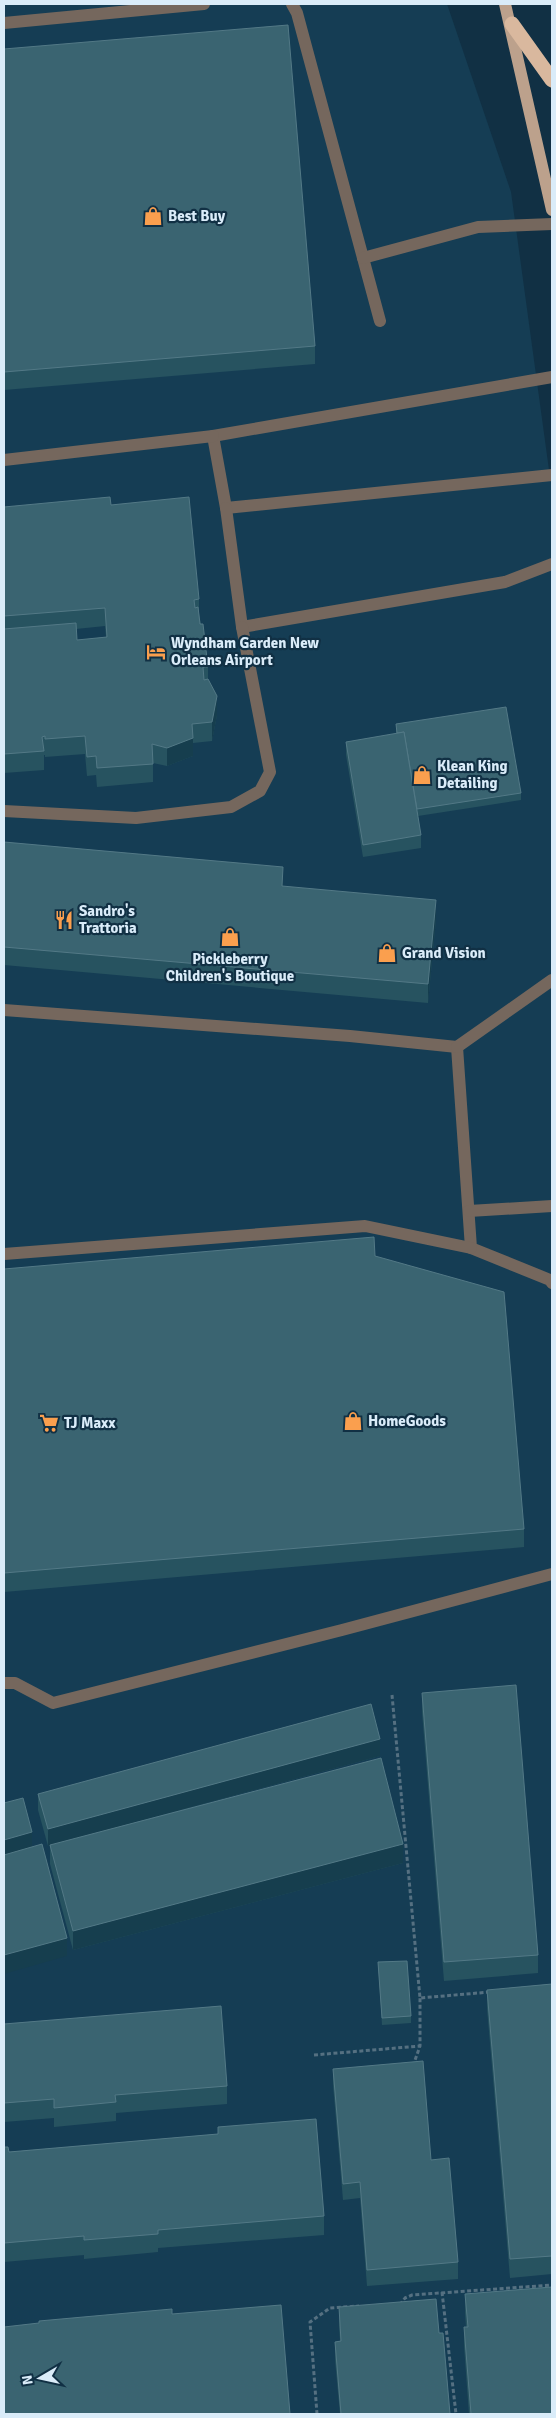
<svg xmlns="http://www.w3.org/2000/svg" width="556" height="2418" font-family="Signika,sans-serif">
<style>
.built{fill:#153d54}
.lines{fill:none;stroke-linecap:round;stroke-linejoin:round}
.path{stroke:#557081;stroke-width:3;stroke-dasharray:4 2.5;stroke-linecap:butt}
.lane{stroke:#75675d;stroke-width:12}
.primary{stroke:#bca18c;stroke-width:12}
.highway{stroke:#d9b89e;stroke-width:15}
.wall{fill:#275360;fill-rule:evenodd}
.shaded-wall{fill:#163e4e}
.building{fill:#3a6471;stroke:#537986}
.labels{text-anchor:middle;stroke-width:4.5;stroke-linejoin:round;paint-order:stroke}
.poi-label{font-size:15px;font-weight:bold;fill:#daecf9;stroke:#113044;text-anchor:start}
</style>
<rect width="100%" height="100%" fill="#113044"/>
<!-- built -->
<polygon class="built" points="4,4 447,4 511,192 552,492 552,2414 4,2414"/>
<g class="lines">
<!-- path -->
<g class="path">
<polyline points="392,1695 420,1998 490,1992"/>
<polyline points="314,2055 420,2046"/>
<polyline points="413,2066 420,2046 420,1998"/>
<polyline points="442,2292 456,2414"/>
<polyline points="400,2305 405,2298 412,2295 552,2285"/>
<polyline points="317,2414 310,2322 330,2308 359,2306"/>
</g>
<!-- lane -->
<g class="lane">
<polyline points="292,4 297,13 380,321"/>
<polyline points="4,23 204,4"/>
<polyline points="363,258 478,227 552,224"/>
<polyline points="552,377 213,436 226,508 552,475"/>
<polyline points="4,460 213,436"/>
<polyline points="226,508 242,627 505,582 552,564"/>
<polyline points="4,811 136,818 231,807 260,791 270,772 242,627"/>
<polyline points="4,1010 350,1036 457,1047 471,1248 550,1280 552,1283"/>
<polyline points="457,1047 552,980"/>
<polyline points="469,1211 552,1206"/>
<polyline points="4,1254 365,1226 471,1248"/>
<polyline points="4,1683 15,1683 53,1703 342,1630 552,1574"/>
</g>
<!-- primary -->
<polyline class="primary" points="505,4 552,210"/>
<!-- highway -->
<polyline class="highway" points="512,24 552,80"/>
</g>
<!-- wall -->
<g class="wall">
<polygon points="4,49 315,346 315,364 4,390"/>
<path d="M 111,505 L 199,599 L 199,613 L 208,667 L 208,679 L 217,715 L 212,741 L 193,743 L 193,756 L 167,766 L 153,763 L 153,782 L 97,787 L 96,775 L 87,776 L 85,754 L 45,757 L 45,755 L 44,755 L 44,770 L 4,773 L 4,507 ZM 105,626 L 106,637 L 77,640 L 76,629 Z"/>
<polygon points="396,724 521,793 521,800 418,816 421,835 421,848 363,857 346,755 346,742 396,734"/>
<polygon points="4,842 436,919 428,1003 4,965"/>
<polygon points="375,1256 524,1529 524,1547 4,1592 4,1269"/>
<polygon points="422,1693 538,1955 538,1973 444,1981 422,1712"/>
<polygon points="380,1756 48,1846 38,1810 38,1794"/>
<polygon points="50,1845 403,1863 73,1950 50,1864"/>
<polygon points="378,1962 411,2016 411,2023 382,2025"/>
<polygon points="552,1984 552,2274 510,2278 487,2008 487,1990"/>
<polygon points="4,2024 227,2086 227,2104 116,2113 116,2121 54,2127 54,2118 4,2122"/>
<polygon points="333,2069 431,2160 458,2262 458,2279 367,2286 360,2198 343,2200 333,2085"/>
<polygon points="218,2127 324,2216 324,2235 158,2248 158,2252 84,2259 84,2255 4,2262 4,2147 9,2152 218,2134"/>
<polygon points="465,2294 552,2414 469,2414 464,2346 464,2327 466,2327 465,2313"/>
<polygon points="339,2307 439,2333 450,2414 340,2414 335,2360 335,2342 340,2341 339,2326"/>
</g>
<!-- shaded-wall -->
<g class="shaded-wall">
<polygon points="217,696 217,715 212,741 212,722"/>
<polygon points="193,738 193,756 167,766 167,748"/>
<polygon points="283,867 283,886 282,886"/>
<polygon points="436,900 436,919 428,1003 428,984"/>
<polygon points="380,1739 380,1756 48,1846 48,1829"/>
<polygon points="32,1832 32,1849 4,1856 4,1840"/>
<polygon points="403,1844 403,1863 73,1950 73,1931"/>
<polygon points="67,1938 67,1956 4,1974 4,1955"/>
</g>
<!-- building -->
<g class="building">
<polygon points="288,25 315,346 4,372 4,49"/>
<polygon points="110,497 111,505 189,497 199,599 194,600 195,608 198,607 200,624 203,624 208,667 203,667 204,680 208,679 217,696 212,722 192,724 193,738 167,748 152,744 153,764 97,768 96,756 87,757 85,736 45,739 45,736 42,737 44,751 4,754 4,629 76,623 77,640 107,637 105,608 4,616 4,507"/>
<polygon points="506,707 521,793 417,809 404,732 397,733 396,724"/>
<polygon points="404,732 421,835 363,845 346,742"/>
<polygon points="4,842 283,867 282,886 436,900 428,984 4,947"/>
<polygon points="374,1237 375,1256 504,1292 524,1529 4,1573 4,1269"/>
<polygon points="516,1685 538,1955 444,1962 422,1693"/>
<polygon points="371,1704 380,1739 48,1829 38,1794"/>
<polygon points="381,1758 403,1844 73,1931 50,1845"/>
<polygon points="23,1798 32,1832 4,1840 4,1803"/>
<polygon points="42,1844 67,1938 4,1955 4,1855"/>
<polygon points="407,1961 411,2016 382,2018 378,1962"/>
<polygon points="552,1984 552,2256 510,2259 487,1990"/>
<polygon points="221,2006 227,2086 115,2095 116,2102 54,2108 54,2099 4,2103 4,2024"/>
<polygon points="423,2061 431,2160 449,2158 458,2262 367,2270 360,2182 343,2184 333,2069"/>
<polygon points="316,2119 324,2216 158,2230 158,2234 84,2240 84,2236 4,2243 4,2147 8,2147 9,2152 218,2134 218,2127"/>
<polygon points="552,2287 552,2414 471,2414 464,2327 468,2327 465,2294"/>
<polygon points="436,2299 439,2333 443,2333 450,2414 341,2414 335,2342 341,2341 339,2307"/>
<polygon points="281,2305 290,2414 4,2414 4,2327 39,2323 39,2321 172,2309 172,2314"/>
</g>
<!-- icons -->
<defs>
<g id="shop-bare" transform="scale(1.5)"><path d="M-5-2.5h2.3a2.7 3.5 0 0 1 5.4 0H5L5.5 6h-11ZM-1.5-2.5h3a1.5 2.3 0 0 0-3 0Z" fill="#fa9f4e" stroke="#113044" stroke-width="2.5" paint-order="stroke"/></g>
<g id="hotel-bare" transform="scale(1.5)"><path d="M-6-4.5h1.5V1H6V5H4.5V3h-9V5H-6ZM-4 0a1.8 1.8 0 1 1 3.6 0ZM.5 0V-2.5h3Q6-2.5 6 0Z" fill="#fa9f4e" stroke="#113044" stroke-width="2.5" paint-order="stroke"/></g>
<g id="restaurant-bare" transform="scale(1.5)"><path d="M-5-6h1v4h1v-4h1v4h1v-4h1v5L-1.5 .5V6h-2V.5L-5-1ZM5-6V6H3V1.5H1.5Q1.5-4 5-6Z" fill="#fa9f4e" stroke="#113044" stroke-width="2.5" paint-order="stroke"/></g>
<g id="supermarket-bare" transform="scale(1.5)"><path d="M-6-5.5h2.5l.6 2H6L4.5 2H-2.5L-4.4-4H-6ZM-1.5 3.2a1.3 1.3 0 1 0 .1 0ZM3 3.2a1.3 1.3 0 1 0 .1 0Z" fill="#fa9f4e" stroke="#113044" stroke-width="2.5" paint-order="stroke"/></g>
</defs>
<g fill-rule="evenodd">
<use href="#shop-bare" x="153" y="216"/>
<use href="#hotel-bare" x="156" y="652"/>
<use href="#shop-bare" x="422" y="775"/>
<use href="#restaurant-bare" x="64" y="920"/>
<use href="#shop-bare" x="230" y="937"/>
<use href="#shop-bare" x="387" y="953"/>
<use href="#shop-bare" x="353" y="1421"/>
<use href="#supermarket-bare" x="49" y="1423"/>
</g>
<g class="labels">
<!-- poi labels -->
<g class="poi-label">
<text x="168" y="221">Best Buy</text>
<text x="171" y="648">Wyndham Garden New<tspan x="171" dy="17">Orleans Airport</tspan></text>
<text x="437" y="771">Klean King<tspan x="437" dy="17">Detailing</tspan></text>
<text x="79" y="916">Sandro's<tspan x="79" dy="17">Trattoria</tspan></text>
<text x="402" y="958">Grand Vision</text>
<text x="230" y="964" text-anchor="middle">Pickleberry<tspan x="230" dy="17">Children's Boutique</tspan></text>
<text x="368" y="1426">HomeGoods</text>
<text x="64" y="1428">TJ Maxx</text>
</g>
</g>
<!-- border -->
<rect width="556" height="2418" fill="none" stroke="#daecf9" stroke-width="10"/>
<!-- north arrow -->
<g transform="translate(40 2378) rotate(261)" stroke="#113044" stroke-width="4" paint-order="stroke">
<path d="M0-4L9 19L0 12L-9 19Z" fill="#daecf9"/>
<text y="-8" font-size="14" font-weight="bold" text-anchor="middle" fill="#daecf9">N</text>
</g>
</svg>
